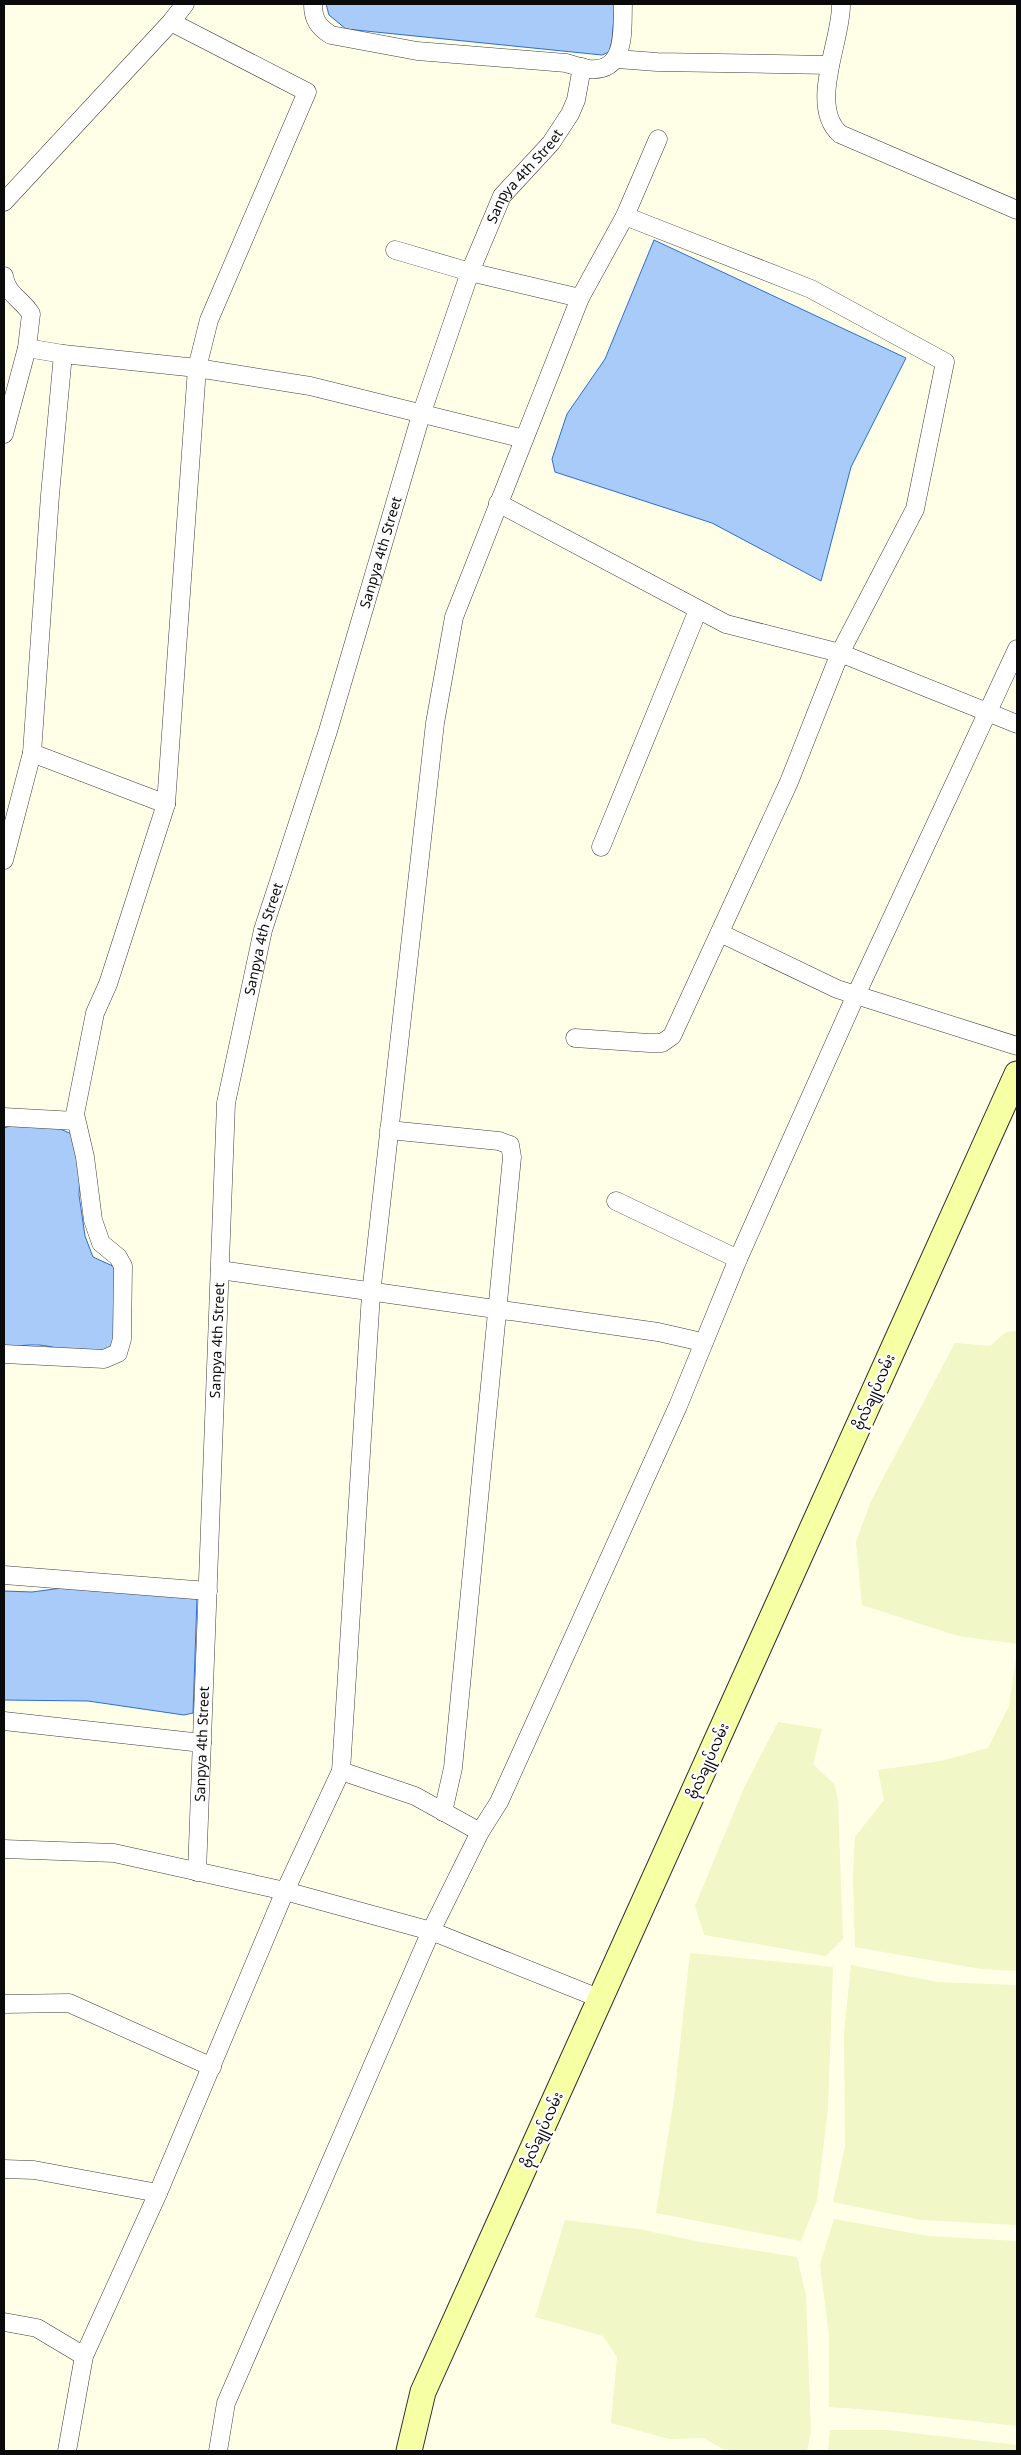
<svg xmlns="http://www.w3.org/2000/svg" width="1021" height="2455" font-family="Georgia,'Noto Sans Myanmar',serif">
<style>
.farmland{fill:#f1f7c6}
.water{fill:#a8cbfa;stroke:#2a6ed7}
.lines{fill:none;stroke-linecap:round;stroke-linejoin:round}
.street-casing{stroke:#3d3d3d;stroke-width:19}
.secondary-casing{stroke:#2c2c2c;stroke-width:27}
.street{stroke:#fff;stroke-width:18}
.secondary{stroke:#f6ffa3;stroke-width:25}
.labels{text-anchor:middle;stroke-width:5;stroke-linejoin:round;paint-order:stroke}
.street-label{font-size:14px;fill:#0a0a0a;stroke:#fff}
</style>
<rect width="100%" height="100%" fill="#ffffe8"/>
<!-- farmland -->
<g class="farmland">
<polygon points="1017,1331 1017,1644 958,1636 862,1605 856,1542 871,1501 955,1343 990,1346 1006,1332"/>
<polygon points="1016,1657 1017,1657 1017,1971 981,1969 855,1947 853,1878 855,1837 884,1800 878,1770 941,1761 988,1748 1009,1706"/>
<polygon points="778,1722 822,1729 813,1764 835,1785 838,1801 843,1939 826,1956 704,1935 695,1906 744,1788"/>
<polygon points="690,1953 833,1967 828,2108 817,2200 801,2241 656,2213 675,2091"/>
<polygon points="851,1965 938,1982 1017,1985 1017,2225 921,2220 833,2202 845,2146 844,2034"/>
<polygon points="834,2219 928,2236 1017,2241 1017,2426 883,2411 829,2407 829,2336 820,2264"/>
<polygon points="565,2220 638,2229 701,2242 797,2257 806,2295 811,2432 807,2451 727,2451 703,2438 669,2439 611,2423 617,2357 603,2336 535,2317"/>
<polygon points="830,2430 887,2430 1017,2445 1017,2451 828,2451"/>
</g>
<!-- water -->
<g class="water">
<polygon points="326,4 615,4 612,40 609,52 602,55 346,29 329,15"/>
<polygon points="654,240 906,358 851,467 821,581 712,523 555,472 552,459 567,414 605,359"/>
<path d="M 22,1122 L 51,1125 L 74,1135 L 81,1149 L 79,1195 L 85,1236 L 93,1257 L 115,1267 L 117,1342 C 98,1362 62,1347 39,1345 C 28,1344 15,1347 4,1347 L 4,1128 Z"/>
<polygon points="77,1586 197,1598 193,1713 184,1715 88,1701 4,1700 4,1591 32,1592"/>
</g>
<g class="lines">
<!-- street casing -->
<g class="street-casing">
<g id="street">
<path d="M 313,4 C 313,19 318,27 331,35 L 417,51 L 566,63 C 573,65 581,68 589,69 C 627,72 622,30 623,4"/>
<path d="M 841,4 C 842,40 808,105 840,134 L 1017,210"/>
<polyline points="617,59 657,62 830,65"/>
<polyline points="4,202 171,22 185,4"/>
<polyline points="395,250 470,272 580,298"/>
<path d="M 4,276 C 7,295 22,299 31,314 L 27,348 L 4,434"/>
<polyline points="27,348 63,354"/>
<polyline points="498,503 726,624 840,653 915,509 945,362 811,289 625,216"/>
<polyline points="32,753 166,804"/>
<polyline points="601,847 698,610"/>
<polyline points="4,860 32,753 50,495 63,354 197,368 209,320 307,92 171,22"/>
<polyline points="720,933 837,989 1017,1046"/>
<polyline points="575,1038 649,1043 662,1043 672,1036 789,782 840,653 1017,724"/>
<polyline points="4,1117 76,1121"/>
<polyline points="389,1130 499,1141 510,1145 512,1157 453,1768 443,1812"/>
<polyline points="738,1259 856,995 1017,649"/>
<polyline points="220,1270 658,1332 702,1342"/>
<polyline points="4,1354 104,1359 118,1353 122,1339 123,1266 118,1257 101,1243 93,1220 85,1157 75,1114 95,1013 108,984 166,804 197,368 310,386 524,439"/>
<polyline points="4,1575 208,1591"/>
<polyline points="4,1721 202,1743"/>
<polyline points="341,1771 415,1796 480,1832"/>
<polyline points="4,1849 114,1853 285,1891 431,1931 601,1999"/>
<path id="s1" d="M 197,1872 L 226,1103 L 263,930 L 328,731 L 421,415 L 470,272 L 502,196 L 551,143 L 570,114 L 576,100 L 582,67"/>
<polyline points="4,2004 69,2003 212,2067"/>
<polyline points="4,2169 34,2170 158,2193"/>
<polyline points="4,2322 37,2328 84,2356"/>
<polyline points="67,2451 84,2356 158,2193 285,1891 341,1771 371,1294 435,723 454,617 580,298 625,216 658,139"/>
<polyline points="218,2451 226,2403 431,1931 480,1832 499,1802 678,1406 738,1259 616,1201"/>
</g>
</g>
<!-- secondary casing -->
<g class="secondary-casing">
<polyline id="secondary" points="409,2451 423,2392 1017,1074"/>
</g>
<!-- street -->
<use href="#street" class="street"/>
<!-- secondary -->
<use href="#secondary" class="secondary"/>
</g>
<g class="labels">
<!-- street labels -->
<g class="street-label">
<text dy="5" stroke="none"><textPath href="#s1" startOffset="1748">Sanpya 4th Street</textPath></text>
<text dy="5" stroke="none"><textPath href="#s1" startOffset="1342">Sanpya 4th Street</textPath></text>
<text dy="5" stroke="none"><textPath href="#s1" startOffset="938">Sanpya 4th Street</textPath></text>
<text dy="5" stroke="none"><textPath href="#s1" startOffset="532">Sanpya 4th Street</textPath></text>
<text transform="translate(874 1392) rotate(-66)" y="5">ဗိုလ်ချုပ်လမ်း</text>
<text dy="5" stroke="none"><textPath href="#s1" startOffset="128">Sanpya 4th Street</textPath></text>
<text transform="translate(708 1761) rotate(-66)" y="5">ဗိုလ်ချုပ်လမ်း</text>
<text transform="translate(542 2130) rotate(-66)" y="5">ဗိုလ်ချုပ်လမ်း</text>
</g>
</g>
<!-- border -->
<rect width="1021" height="2455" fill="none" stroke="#0a0a0a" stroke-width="10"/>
</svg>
